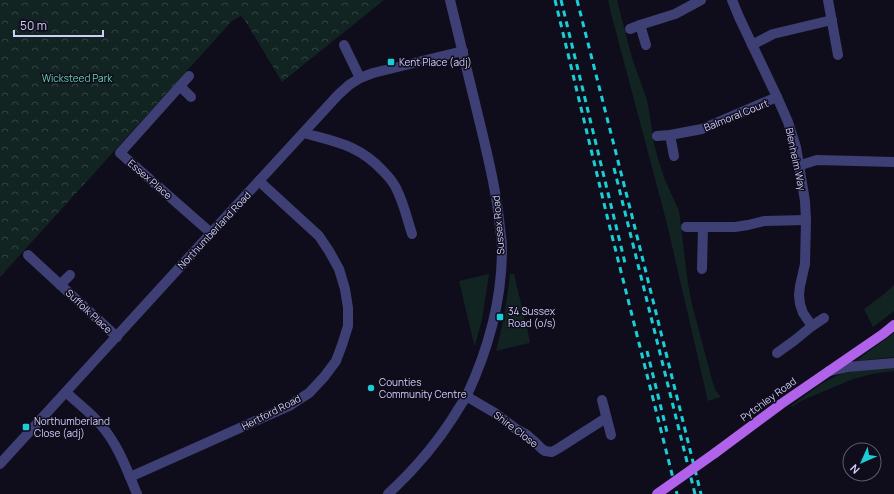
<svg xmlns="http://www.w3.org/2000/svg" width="894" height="494" font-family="Manrope,sans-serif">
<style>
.grass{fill:#112422}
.park{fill:url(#park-crowns)}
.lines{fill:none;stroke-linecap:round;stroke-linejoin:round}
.street{stroke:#3e3f74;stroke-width:10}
.primary{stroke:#b162eb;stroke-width:10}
.rail{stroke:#1ccdd6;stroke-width:3;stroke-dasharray:6 5;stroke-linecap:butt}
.primary-bridge{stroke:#b162eb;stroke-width:10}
.poi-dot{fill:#1ccdd6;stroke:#0f0d1b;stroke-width:1.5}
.labels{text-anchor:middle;stroke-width:3;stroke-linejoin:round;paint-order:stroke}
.poi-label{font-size:10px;fill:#d0cdf9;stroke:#0f0d1b;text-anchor:start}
.park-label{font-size:10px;fill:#64ceae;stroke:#0f0d1b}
.street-label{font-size:10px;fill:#d0cdf9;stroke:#0f0d1b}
</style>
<defs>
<pattern id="park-crowns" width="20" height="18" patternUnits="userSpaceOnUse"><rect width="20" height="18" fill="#112422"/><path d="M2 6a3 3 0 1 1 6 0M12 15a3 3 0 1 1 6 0" fill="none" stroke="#334343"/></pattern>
</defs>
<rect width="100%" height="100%" fill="#0f0d1b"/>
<!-- grass -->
<g class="grass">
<polygon points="608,0 617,0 632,58 647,100 650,117 654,144 659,162 665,180 679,211 688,284 692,304 712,380 716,391 721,397 708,401 667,224 611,13"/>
<polygon points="489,274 482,319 475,345 474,344 459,281"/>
<path d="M 510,274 L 514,274 L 530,341 L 529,343 L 496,351 C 503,326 507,300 510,274 Z"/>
<polygon points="894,285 894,311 873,327 864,309 883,295"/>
<polygon points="894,333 894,357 857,361 857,360"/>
<path d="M 894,367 L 894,371 L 872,374 L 853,379 L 803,400 L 792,407 L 791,406 C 805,396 828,377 844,373 C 860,369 878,369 894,367 Z"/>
</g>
<!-- park -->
<polygon class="park" points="0,0 384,0 282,82 246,22 241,16 232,21 0,277"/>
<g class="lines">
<!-- street -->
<g class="street">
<polyline points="732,0 739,17 777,97 788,122 796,147 805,201 806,220 805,264 800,286 799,295 800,304 803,313 812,326"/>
<polyline points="828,0 838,55"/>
<polyline points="630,29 640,25"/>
<polyline points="344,45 360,78"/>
<polyline points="646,45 640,25 675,14 701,0"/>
<polyline points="752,45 773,34 832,20"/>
<polyline points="189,76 120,153 211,233"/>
<polyline points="180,86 191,97"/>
<path d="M 304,133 C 336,142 359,145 383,171 C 388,176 394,183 397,190 C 404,204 407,219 412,234"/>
<polyline points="670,135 674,156"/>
<polyline points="657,136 670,135 702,129 777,97"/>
<polyline points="799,166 804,164 817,160 894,162"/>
<polyline points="686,227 703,227"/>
<polyline points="28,255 117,337"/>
<polyline points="702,269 703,227 735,227 748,225 764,221 806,220"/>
<polyline points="60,285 70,275"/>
<polyline points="777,353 795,340 812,326 824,318"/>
<polyline points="829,371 847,367 894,363"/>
<path d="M 66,392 C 77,403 90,412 100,424 C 118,444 127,470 137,494"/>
<polyline points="466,396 495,413 516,429 527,435 535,442 542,449 545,451 552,452 559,448 606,418"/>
<polyline points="602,400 611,435"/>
<polyline points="0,464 211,233 338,95 349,85 360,78 373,73 463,51"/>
<polyline points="130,477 289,406 309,393 324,377 336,361 342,345 348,326 348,308 345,289 339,269 329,251 319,236 259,181"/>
<path d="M 388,494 C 414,470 435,446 454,416 C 458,409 463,402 467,395 C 488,350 502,299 502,249 C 502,242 501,235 500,228 C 497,196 490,166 483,136 C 472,90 461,45 450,0"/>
</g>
<!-- primary -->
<polyline class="primary" points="715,453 781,404 883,334 894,325"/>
<!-- rail -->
<g class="rail">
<polyline points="555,0 608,220 677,494"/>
<polyline points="561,0 626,267"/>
<polyline points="577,0 632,216 701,494"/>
<polyline points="614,168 695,494"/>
<polyline points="647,351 668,436"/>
</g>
<!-- primary-bridge -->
<polyline class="primary-bridge" points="657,494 715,453"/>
</g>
<!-- markers -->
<g class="poi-dot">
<rect x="387" y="58" width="8" height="8" rx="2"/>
<rect x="496" y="313" width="8" height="8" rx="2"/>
<circle cx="371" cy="388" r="4"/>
<rect x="22" y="423" width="8" height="8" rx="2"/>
</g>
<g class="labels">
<!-- poi labels -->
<g class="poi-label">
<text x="399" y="66">Kent Place (adj)</text>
<text x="508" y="315">34 Sussex<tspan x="508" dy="12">Road (o/s)</tspan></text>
<text x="379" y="386">Counties<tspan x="379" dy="12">Community Centre</tspan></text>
<text x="34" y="425">Northumberland<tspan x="34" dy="12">Close (adj)</tspan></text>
</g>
<!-- park labels -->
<g class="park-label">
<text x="77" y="82">Wicksteed Park</text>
</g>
<!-- street labels -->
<g class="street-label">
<text transform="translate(736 115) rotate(-22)" y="4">Balmoral Court</text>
<text transform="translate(796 159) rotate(78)" y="4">Blenheim Way</text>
<text transform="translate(150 179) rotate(41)" y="4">Essex Place</text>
<text transform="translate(498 225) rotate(-95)" y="4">Sussex Road</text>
<text transform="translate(214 230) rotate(-47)" y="4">Northumberland Road</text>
<text transform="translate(89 311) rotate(43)" y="4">Suffolk Place</text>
<text transform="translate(768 399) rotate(-36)" y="4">Pytchley Road</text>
<text transform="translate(271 412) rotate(-27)" y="4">Hertford Road</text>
<text transform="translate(516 429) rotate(37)" y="4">Shire Close</text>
</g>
</g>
<!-- north arrow -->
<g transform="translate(862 462) rotate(225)"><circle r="19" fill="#0f0d1b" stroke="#5c5a74"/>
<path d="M0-3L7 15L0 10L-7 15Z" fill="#1ccdd6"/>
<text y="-6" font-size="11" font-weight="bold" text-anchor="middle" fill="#d0cdf9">N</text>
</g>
<!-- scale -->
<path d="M14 30v6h89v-6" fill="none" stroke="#d0cdf9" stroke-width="2"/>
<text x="20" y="30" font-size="12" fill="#d0cdf9" stroke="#0f0d1b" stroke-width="3" paint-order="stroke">50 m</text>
</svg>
